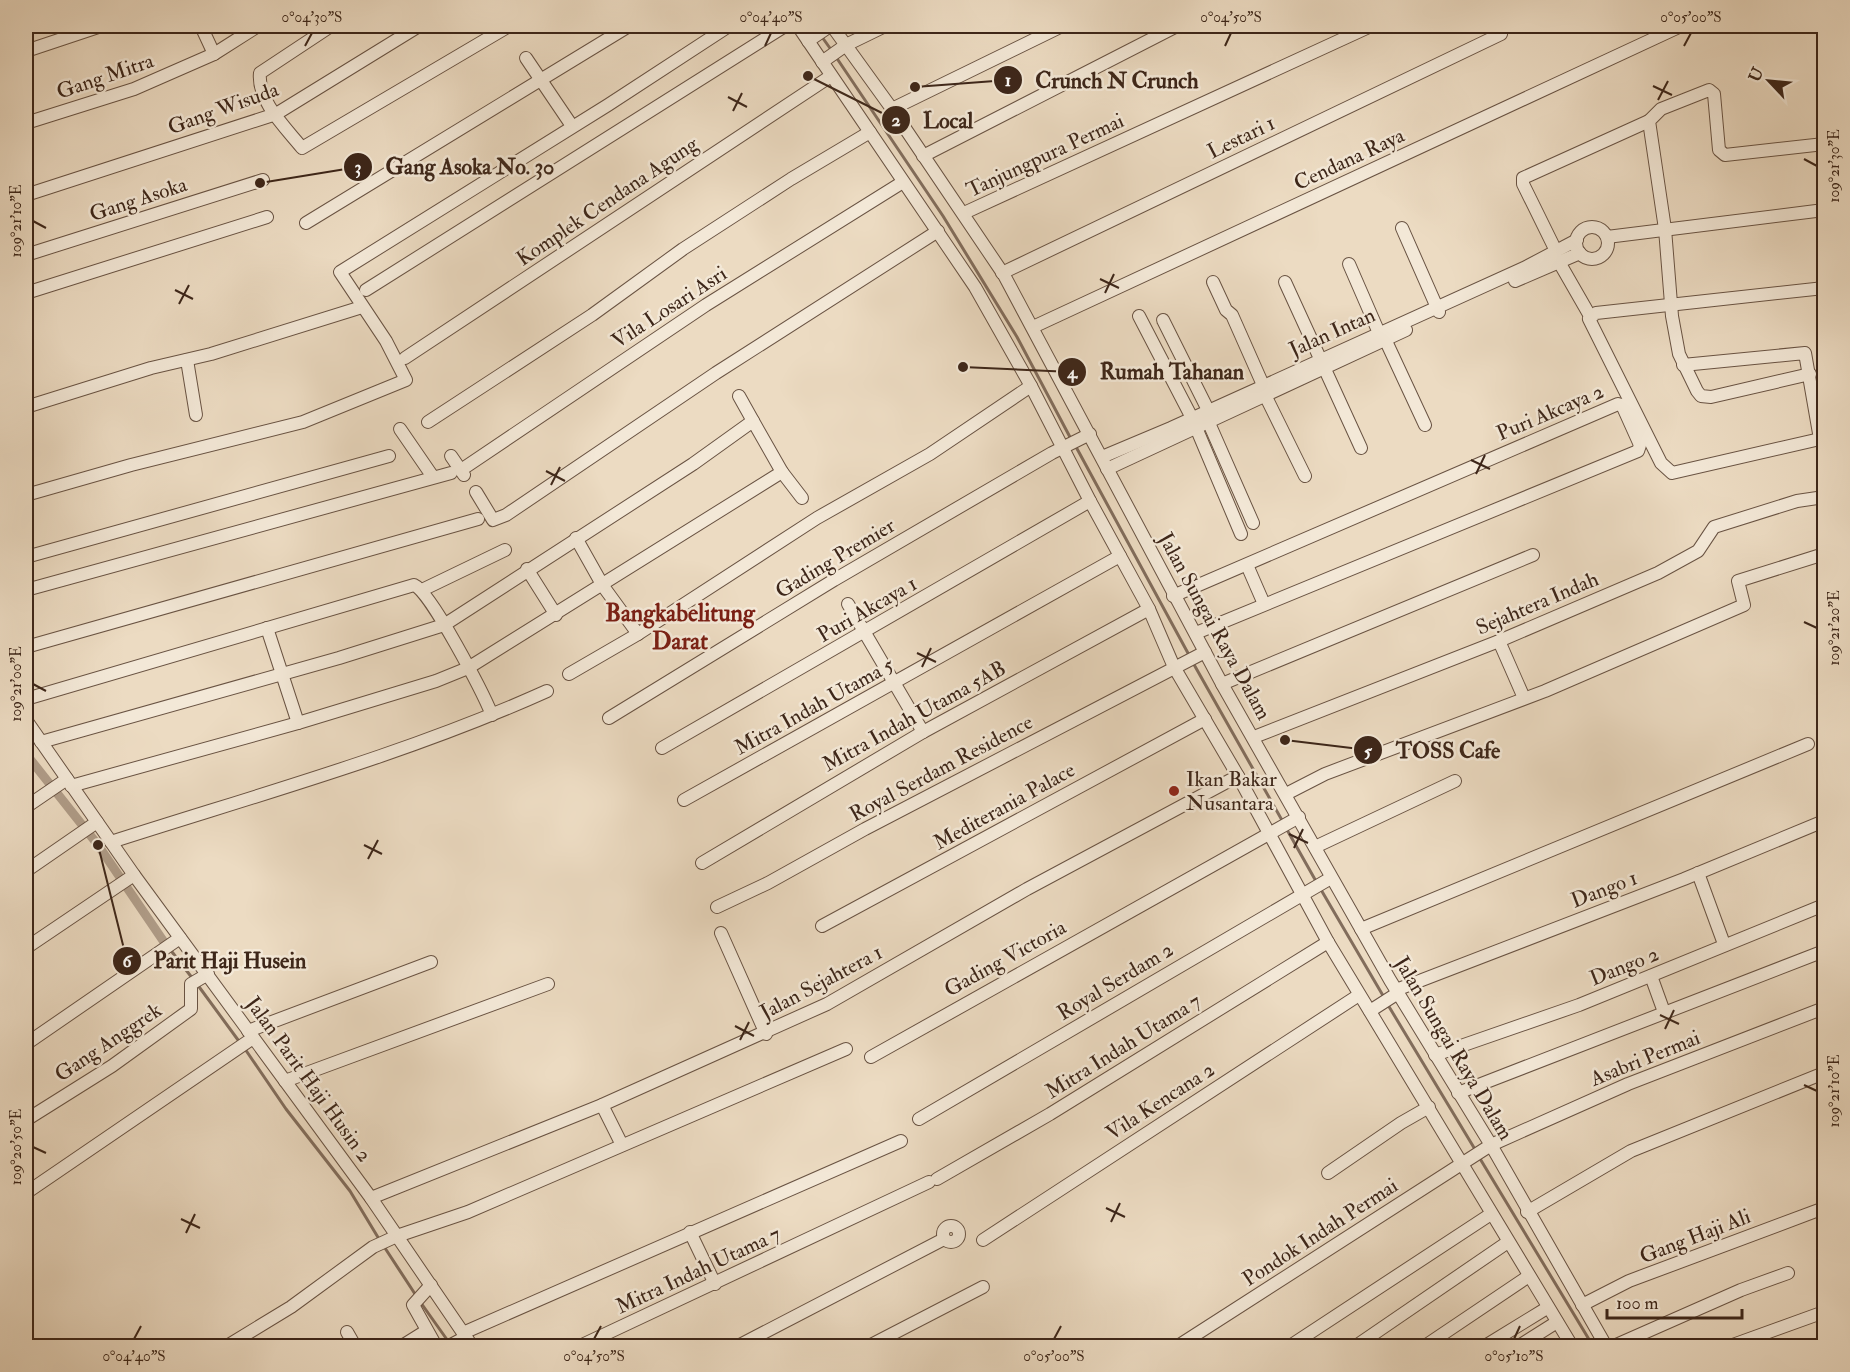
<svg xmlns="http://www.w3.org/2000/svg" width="1850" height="1372" font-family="'IM FELL Double Pica',serif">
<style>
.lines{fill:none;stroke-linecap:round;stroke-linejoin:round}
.stream{stroke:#826d5c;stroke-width:3}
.canal{stroke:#b09d89;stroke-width:9}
.minor-casing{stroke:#695343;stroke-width:14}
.minor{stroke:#f3e8d7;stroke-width:12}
.ticks{fill:none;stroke:#3d2619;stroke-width:2}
.poi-dot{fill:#8f2418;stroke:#f3e8d7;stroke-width:2}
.labels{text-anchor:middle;stroke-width:5;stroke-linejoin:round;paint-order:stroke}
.street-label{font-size:21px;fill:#3d2619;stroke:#f3e8d7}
.poi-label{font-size:21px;fill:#3d2619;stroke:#f3e8d7;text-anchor:start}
.quarter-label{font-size:24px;font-weight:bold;fill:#7a1f14;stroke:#f3e8d7}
.leader{fill:none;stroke:#3d2619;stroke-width:2}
.callout-dot{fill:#3d2619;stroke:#f3e8d7;stroke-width:2}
.mark-label{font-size:18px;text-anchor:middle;font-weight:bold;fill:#fff}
.callout-label{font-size:22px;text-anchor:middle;font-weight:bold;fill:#3d2619;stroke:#f3e8d7;stroke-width:5;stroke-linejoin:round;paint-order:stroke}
.neatline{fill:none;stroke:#3d2619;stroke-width:2}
.ticks-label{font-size:15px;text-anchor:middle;fill:#3d2619}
</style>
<rect width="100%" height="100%" fill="#ecdbc2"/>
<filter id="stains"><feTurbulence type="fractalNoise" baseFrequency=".00333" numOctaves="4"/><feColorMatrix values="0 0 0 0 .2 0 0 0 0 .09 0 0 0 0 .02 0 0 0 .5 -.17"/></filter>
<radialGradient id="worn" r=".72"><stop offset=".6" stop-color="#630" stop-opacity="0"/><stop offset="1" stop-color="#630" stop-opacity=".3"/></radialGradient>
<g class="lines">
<!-- stream -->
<g class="stream">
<polyline points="822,37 832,51"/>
<polyline points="836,57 943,216 1017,337 1071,439"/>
<polyline points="1075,445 1189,655"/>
<polyline points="1192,661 1283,822"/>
<polyline points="1286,828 1317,883"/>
<polyline points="1320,888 1385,999"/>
<polyline points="169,948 193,979"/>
<polyline points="197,984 241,1044"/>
<polyline points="1388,1005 1476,1151"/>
<polyline points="245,1049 286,1109 350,1191 379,1239"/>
<polyline points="1479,1157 1593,1346"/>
<polyline points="383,1245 417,1297"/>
<polyline points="421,1303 448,1341"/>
</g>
<!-- canal -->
<polyline class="canal" points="26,754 98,845 164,942"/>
<!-- minor casing -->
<g class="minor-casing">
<g id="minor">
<polyline points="201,26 214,54"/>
<path d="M 331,26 L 260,73 C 257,101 286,128 302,148 L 509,26"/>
<polyline points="798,26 975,287 1031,386 1090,501 1149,609 1174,667 1238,776 1328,942 1572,1346"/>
<polyline points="832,26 892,109 1004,275 1222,684 1390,980 1491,1145 1606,1346"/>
<polyline points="808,41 830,26"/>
<polyline points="26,51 101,26"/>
<polyline points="526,58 572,126"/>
<polyline points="822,62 846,45 885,26"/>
<polyline points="892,109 1062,26"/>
<polyline points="26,123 134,89 214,54 258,26"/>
<polyline points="923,156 1177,26"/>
<polyline points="26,195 276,114 419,26"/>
<polyline points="964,213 1371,26"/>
<polyline points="306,223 629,26"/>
<circle cx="1592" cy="243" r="16"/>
<polyline points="1402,228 1439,312"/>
<polyline points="1607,237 1824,210"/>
<polyline points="1556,251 1523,184 1523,178 1649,121"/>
<polyline points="26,255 263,180"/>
<polyline points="1559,262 1590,316"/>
<polyline points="1349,264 1379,333"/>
<polyline points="1002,273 1501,34"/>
<polyline points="1515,281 1580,253"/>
<polyline points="1213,282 1226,310 1232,315 1263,385"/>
<polyline points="1285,282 1361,448"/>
<polyline points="366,290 785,26"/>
<polyline points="26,293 267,217"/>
<polyline points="1139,316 1192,418 1241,534"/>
<polyline points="1163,320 1208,410"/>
<polyline points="1033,327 1681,26"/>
<polyline points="1385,339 1425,425"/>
<polyline points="405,358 831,76"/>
<polyline points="187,360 196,415"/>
<polyline points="1683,365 1805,353 1820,439 1824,438"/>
<polyline points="1810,374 1711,397 1701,396 1697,391 1679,354 1672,316 1665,229 1649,121 1661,109 1709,90 1714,94 1719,150 1725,155 1824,144"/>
<polyline points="1265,395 1305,476"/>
<polyline points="739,396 753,421"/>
<polyline points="26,407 151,368 211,354 362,307"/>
<polyline points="1205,414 1253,523"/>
<polyline points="428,422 592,315 683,249 791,179 870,132"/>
<polyline points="400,429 433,477"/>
<polyline points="1820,439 1672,473 1661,463 1589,319 1596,313 1824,288"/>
<polyline points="451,456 464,475"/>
<polyline points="1102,457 1171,428 1524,268 1577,240"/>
<polyline points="1107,469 1406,330"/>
<polyline points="461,470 706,305 903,182"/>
<polyline points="782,472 802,498"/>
<polyline points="476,492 493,520 506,515 716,373 938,231"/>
<polyline points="26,495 131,465 303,422 406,380 386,341 340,272 608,105 729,26"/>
<polyline points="576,538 603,586 638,634"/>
<polyline points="26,557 389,456"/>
<polyline points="1247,565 1264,604"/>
<polyline points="527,569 556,615"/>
<polyline points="26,590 451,473"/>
<polyline points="422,590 505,550"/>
<polyline points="1173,596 1618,404 1622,405 1640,445 1638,451 1196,633"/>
<polyline points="848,604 923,732"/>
<polyline points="267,628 298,723"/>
<polyline points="1499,641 1524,698"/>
<polyline points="26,647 478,519"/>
<polyline points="569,674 638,634 817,518 930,454 1031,386"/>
<polyline points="1222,684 1533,555"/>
<path d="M 26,699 L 414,585 C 431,592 483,693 492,715"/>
<polyline points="609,718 834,580 1052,453 1090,434"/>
<polyline points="26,720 134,875 371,1198 472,1346"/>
<polyline points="1254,737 1499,641 1658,573 1698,551 1714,527 1797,501 1824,497"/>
<polyline points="41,742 339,658 444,625 693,464 753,421 782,472 468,668 436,681 298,723 71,786"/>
<polyline points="662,748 1090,501"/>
<polyline points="1286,794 1325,774 1545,691 1744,605 1738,581 1824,554"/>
<polyline points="684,800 1120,556"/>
<polyline points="26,807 67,779"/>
<path d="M 111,842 C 257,795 407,754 547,691"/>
<polyline points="1315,847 1455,781"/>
<polyline points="702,863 923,732 1149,609"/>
<polyline points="26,871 97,822"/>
<polyline points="1698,873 1724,944"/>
<polyline points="717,907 768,883 865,829 1205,652"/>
<polyline points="822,926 1205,719"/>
<polyline points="1361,929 1808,744"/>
<polyline points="721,933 766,1034"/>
<polyline points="26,948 134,875"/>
<polyline points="1651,976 1664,1012"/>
<polyline points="1396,990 1684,879 1824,821"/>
<polyline points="1370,1011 1398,993"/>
<polyline points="248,1031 431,962"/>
<polyline points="26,1044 180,938"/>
<polyline points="1435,1055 1579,1005 1824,905"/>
<polyline points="871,1057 1299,817"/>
<polyline points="285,1081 548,984"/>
<polyline points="1458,1093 1824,951"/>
<polyline points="602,1105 622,1145"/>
<polyline points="919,1119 1331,878"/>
<polyline points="26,1120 112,1066 191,1009 191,984 208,974"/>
<polyline points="1328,1173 1401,1123 1429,1107"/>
<polyline points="937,1179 1050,1114 1328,942"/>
<polyline points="26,1193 253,1038"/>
<polyline points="371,1198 602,1105 827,1004 1027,889 1238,776"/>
<polyline points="1527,1212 1631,1151 1824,1073"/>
<circle cx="951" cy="1234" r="8"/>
<polyline points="690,1232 715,1284"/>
<polyline points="983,1240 1359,995"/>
<polyline points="431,1285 413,1305 436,1346"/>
<polyline points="1582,1305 1629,1281 1824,1208"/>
<polyline points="347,1332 355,1346"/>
<polyline points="463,1333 901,1141"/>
<polyline points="227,1346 291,1307 373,1247 397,1236 468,1212 846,1049"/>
<polyline points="402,1346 426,1331"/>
<polyline points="449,1346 466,1337"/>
<polyline points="580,1346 929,1182"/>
<polyline points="738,1346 944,1239"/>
<polyline points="869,1346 983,1287"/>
<polyline points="1178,1346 1491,1145 1628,1084 1824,1008"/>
<polyline points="1290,1346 1491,1214"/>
<polyline points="1356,1346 1508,1242"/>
<polyline points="1425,1346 1529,1276"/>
<polyline points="1485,1346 1547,1308"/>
<polyline points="1519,1346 1557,1322"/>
<polyline points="1614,1346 1741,1290 1788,1273"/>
<polyline points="1730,1346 1824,1312"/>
</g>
</g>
<!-- minor -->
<use href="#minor" class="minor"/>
</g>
<!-- ticks -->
<path class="ticks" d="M 305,46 L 312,33M 765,46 L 771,33M 1225,46 L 1231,33M 1684,46 L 1691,33M 1653,86 L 1672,95M 728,97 L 747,107M 1658,100 L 1668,81M 733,111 L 742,93M 1804,159 L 1817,166M 33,221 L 46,228M 1100,279 L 1119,288M 175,290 L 193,299M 1105,293 L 1114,274M 179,304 L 189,285M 1471,460 L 1490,469M 546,471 L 565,481M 1476,474 L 1485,455M 551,485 L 560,467M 1804,622 L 1817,628M 917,653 L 936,662M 922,667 L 931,648M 33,684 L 46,691M 1289,834 L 1308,843M 364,845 L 382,854M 1294,848 L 1303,829M 368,859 L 378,840M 1660,1015 L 1679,1024M 735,1026 L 754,1036M 1665,1029 L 1674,1010M 740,1040 L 749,1022M 1804,1085 L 1817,1091M 33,1147 L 46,1153M 1106,1208 L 1125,1217M 181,1219 L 200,1228M 1111,1222 L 1120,1203M 186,1233 L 195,1214M 134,1339 L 141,1326M 594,1339 L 601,1326M 1054,1339 L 1061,1326M 1514,1339 L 1520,1326"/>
<!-- markers -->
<circle class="poi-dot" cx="1174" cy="791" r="6"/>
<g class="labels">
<!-- street labels -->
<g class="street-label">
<text transform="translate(105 76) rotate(-19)" y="7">Gang Mitra</text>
<text transform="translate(223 108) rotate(-20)" y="7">Gang Wisuda</text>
<text transform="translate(1241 137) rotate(-26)" y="7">Lestari 1</text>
<text transform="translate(1045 155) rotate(-25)" y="7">Tanjungpura Permai</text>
<text transform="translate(1349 159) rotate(-25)" y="7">Cendana Raya</text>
<text transform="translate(138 199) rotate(-18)" y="7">Gang Asoka</text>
<text transform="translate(607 201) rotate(-34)" y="7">Komplek Cendana Agung</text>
<text transform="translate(669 307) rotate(-33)" y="7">Vila Losari Asri</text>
<text transform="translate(1332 332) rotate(-24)" y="7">Jalan Intan</text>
<text transform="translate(1550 412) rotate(-23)" y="7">Puri Akcaya 2</text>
<text transform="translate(835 558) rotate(-31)" y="7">Gading Premier</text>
<text transform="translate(1537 603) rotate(-23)" y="7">Sejahtera Indah</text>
<text transform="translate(867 609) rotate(-30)" y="7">Puri Akcaya 1</text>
<text transform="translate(1215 626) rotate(61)" y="7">Jalan Sungai Raya Dalam</text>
<text transform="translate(814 706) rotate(-29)" y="7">Mitra Indah Utama 5</text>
<text transform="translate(914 716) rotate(-29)" y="7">Mitra Indah Utama 5AB</text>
<text transform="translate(941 768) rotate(-28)" y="7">Royal Serdam Residence</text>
<text transform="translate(1004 806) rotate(-29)" y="7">Mediterania Palace</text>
<text transform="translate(1604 889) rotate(-21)" y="7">Dango 1</text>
<text transform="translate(1005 958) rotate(-29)" y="7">Gading Victoria</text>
<text transform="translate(1624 966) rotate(-22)" y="7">Dango 2</text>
<text transform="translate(1115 981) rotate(-31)" y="7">Royal Serdam 2</text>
<text transform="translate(821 982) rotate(-28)" y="7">Jalan Sejahtera 1</text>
<text transform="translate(108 1042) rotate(-34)" y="7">Gang Anggrek</text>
<text transform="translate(1123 1046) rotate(-32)" y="7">Mitra Indah Utama 7</text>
<text transform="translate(1454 1048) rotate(59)" y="7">Jalan Sungai Raya Dalam</text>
<text transform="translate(1645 1058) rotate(-22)" y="7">Asabri Permai</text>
<text transform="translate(309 1079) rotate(54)" y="7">Jalan Parit Haji Husin 2</text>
<text transform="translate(1160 1101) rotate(-33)" y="7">Vila Kencana 2</text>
<text transform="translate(1320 1232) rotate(-33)" y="7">Pondok Indah Permai</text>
<text transform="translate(1695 1236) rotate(-21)" y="7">Gang Haji Ali</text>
<text transform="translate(698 1270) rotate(-25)" y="7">Mitra Indah Utama 7</text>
</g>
<!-- poi labels -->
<g class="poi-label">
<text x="1186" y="786">Ikan Bakar<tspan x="1186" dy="24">Nusantara</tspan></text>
</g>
<!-- quarter labels -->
<g class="quarter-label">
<text x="680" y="621">Bangkabelitung<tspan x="680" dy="28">Darat</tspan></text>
</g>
</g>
<!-- callouts -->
<path class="leader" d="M915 87L1008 80M808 76L896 120M260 183L358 167M963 367L1072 372M1285 740L1368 750M98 845L127 961"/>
<g class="callout-dot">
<circle cx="915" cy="87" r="6"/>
<circle cx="808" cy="76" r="6"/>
<circle cx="260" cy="183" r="6"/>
<circle cx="963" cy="367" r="6"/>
<circle cx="1285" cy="740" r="6"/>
<circle cx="98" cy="845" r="6"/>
<circle cx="1008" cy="80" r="15"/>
<circle cx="896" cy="120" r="15"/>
<circle cx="358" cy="167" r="15"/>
<circle cx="1072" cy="372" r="15"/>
<circle cx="1368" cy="750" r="15"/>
<circle cx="127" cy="961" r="15"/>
</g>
<g class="mark-label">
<text x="1008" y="86">1</text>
<text x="896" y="126">2</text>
<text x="358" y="173">3</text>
<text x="1072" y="378">4</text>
<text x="1368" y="757">5</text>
<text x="127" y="967">6</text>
</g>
<g class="callout-label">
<text x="1117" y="88">Crunch N Crunch</text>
<text x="948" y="128">Local</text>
<text x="470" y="174">Gang Asoka No. 30</text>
<text x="1172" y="379">Rumah Tahanan</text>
<text x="1448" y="758">TOSS Cafe</text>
<text x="230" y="968">Parit Haji Husein</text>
</g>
<!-- margin -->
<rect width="1850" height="1372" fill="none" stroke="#ecdbc2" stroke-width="66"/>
<!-- north arrow -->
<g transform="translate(1769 81) rotate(296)" stroke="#f3e8d7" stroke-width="4.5" paint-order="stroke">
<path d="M0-4.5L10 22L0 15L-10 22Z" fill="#3d2619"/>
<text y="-9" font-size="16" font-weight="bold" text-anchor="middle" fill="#3d2619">U</text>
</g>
<!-- scale -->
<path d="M1607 1309v9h135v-9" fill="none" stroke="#3d2619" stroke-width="3"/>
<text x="1616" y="1309" font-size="18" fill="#3d2619" stroke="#f3e8d7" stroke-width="4.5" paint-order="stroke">100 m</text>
<rect x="33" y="33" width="1784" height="1306" class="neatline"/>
<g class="ticks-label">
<text x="312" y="22">0°04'30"S</text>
<text x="771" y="22">0°04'40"S</text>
<text x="1231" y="22">0°04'50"S</text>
<text x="1691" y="22">0°05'00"S</text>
<text transform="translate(1834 166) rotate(-90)" y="5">109°21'30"E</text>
<text transform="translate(16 221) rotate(-90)" y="5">109°21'10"E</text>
<text transform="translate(1834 628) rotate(-90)" y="5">109°21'20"E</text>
<text transform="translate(16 684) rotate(-90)" y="5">109°21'00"E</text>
<text transform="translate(1834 1091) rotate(-90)" y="5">109°21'10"E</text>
<text transform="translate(16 1147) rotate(-90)" y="5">109°20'50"E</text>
<text x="134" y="1361">0°04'40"S</text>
<text x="594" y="1361">0°04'50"S</text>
<text x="1054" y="1361">0°05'00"S</text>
<text x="1514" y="1361">0°05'10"S</text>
</g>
<rect width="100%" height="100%" filter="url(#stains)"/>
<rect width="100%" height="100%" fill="url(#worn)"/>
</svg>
